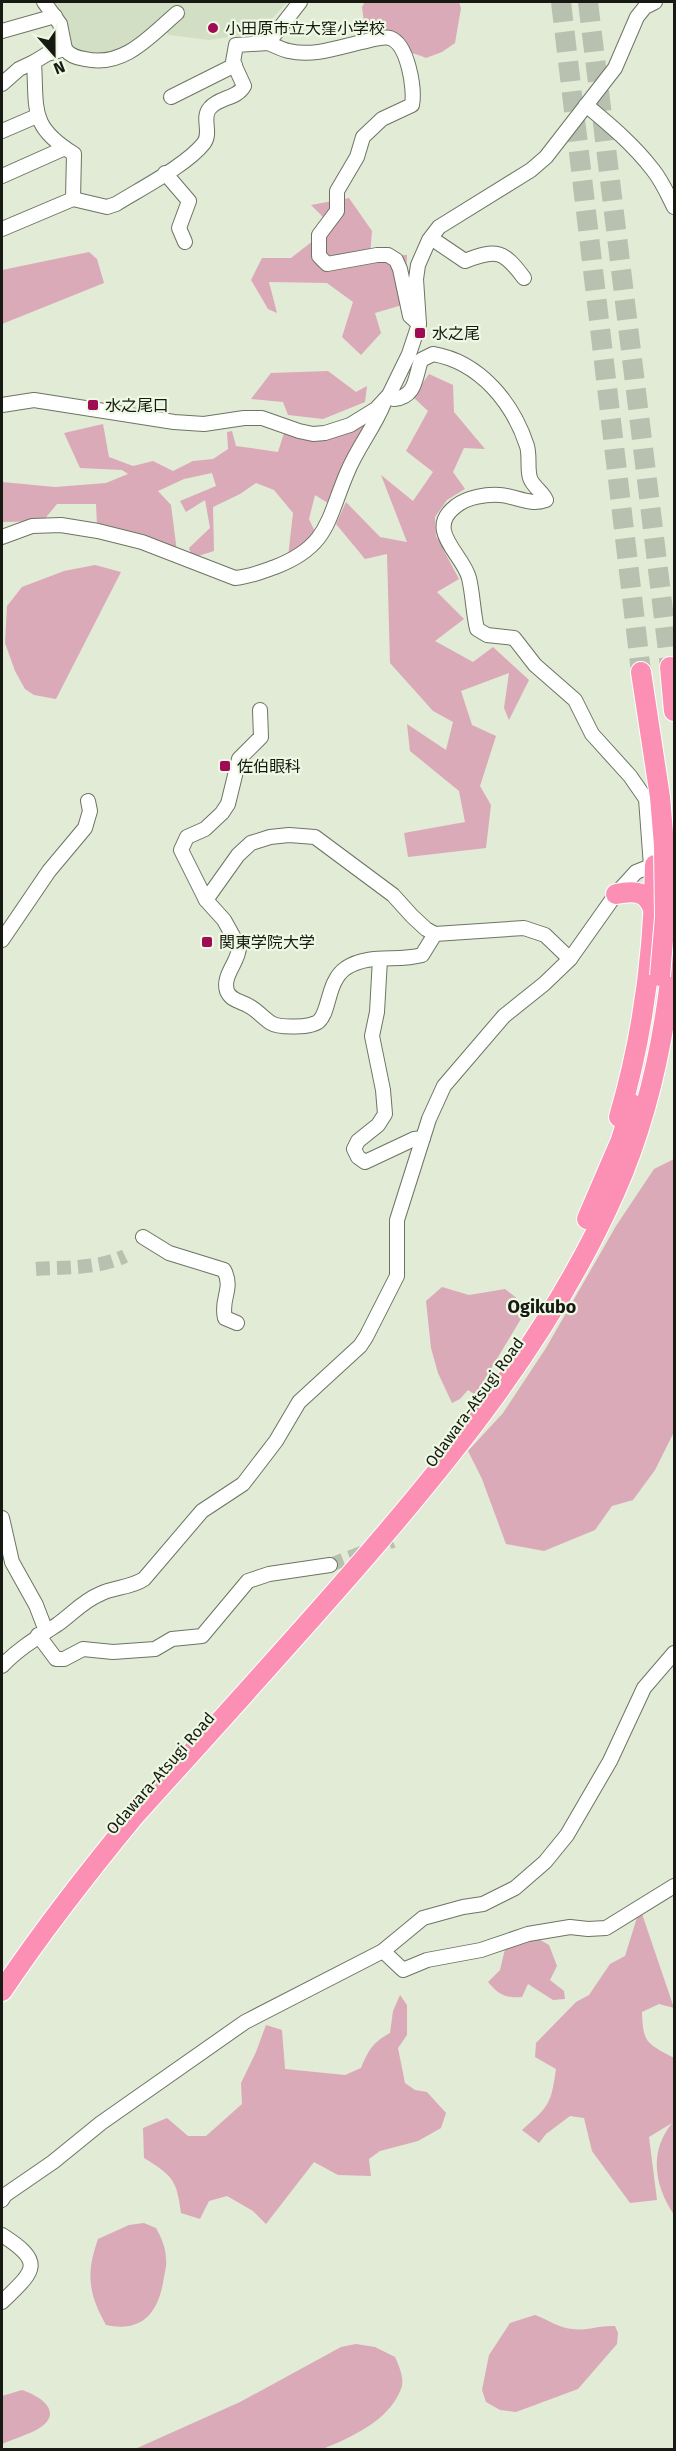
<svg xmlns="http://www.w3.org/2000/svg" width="676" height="2451" font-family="'Fira Sans','Noto Sans JP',sans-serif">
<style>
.built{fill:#d2dfc4}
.green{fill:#daaab8}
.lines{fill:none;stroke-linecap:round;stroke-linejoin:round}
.minor-tunnel{stroke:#b8c1af;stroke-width:14;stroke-dasharray:14 7;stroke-linecap:butt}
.highway-tunnel{stroke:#b8c1af;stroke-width:20;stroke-dasharray:20 10;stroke-linecap:butt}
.minor-casing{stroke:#6c7562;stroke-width:16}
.highway-casing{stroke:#fff;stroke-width:22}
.minor{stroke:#fff;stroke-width:14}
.highway{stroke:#fb90b4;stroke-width:20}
.highway-bridge-casing{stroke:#fff;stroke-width:22;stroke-linecap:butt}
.highway-bridge{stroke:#fb90b4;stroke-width:20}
.poi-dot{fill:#9f0c55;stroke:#eef8e3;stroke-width:2}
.labels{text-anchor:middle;stroke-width:4.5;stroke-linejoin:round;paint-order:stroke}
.poi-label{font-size:16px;fill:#161a13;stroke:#eef8e3;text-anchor:start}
.street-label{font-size:16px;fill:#161a13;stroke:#eef8e3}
.neighbourhood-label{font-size:18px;font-weight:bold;fill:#161a13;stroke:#eef8e3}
</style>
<rect width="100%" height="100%" fill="#e1ebd6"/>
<!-- built -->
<polygon class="built" points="51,2 287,2 260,32 209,40 169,35 158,23 131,46 112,53 95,54 75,50 70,46 66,22"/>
<!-- green -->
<g class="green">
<path d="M 365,2 L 459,2 L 461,8 L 455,43 L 442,52 L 426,58 C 410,50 374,47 367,31 C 364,24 363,14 362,7 Z"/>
<polygon points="349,198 372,231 370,256 407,255 406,278 409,303 375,313 381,333 361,355 342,337 353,302 327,283 269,282 277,313 268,309 251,280 262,258 291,258 332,226 311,205"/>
<polygon points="89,252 97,259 104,283 2,324 2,270"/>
<polygon points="328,371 356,392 367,386 365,402 323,419 288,415 283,402 251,399 271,373"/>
<polygon points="429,374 453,385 454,412 485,449 464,448 453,472 465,489 447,500 435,517 436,536 459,579 437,592 464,619 435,641 473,662 493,647 529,680 509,720 504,708 509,673 461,691 472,725 496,736 480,786 491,805 486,848 408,857 404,833 465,822 459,791 410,751 407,724 446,750 453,722 433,711 390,663 387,554 365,559 336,524 346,502 380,537 407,542 381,475 413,501 433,472 406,451 428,411 413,397"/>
<path d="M 103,424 L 109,457 L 133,466 L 153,461 L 173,471 L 193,461 L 213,459 L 228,449 L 227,432 L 232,431 L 236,446 L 278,452 L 284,433 C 317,447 336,438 368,424 L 331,505 L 315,495 L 309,519 L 316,534 L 288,557 L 293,513 L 274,490 L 256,483 L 240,494 L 213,507 L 214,551 L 192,558 L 189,548 L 210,528 L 205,500 L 186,512 L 180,501 L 216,486 L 212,473 L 184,479 L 158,491 L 171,505 L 177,552 L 97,525 L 96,504 L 57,504 L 43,521 L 2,522 L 2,482 L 55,487 L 106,483 L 128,474 L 122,470 L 80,468 L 64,433 Z"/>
<polygon points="95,565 121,572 56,699 34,695 25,689 15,671 5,643 7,606 22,587 64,571"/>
<polygon points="674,1159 674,1432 655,1470 633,1500 612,1506 595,1530 544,1551 506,1544 482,1479 468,1451 503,1413 546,1348 616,1226 654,1169"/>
<polygon points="442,1287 469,1295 505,1289 528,1307 479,1389 474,1394 468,1390 460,1399 452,1403 438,1373 431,1348 426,1301"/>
<path d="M 640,1908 L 674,2008 L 659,2004 L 642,2012 C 643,2044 647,2043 674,2058 L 674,2215 C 654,2185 649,2152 672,2123 L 649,2137 L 657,2200 L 630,2203 L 592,2151 L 584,2118 L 570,2116 L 546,2134 L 539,2143 L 522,2130 C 549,2106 551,2105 556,2069 L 535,2057 L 536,2043 L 576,2002 L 589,1995 L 610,1964 L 625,1956 Z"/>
<path d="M 535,1937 L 549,1945 L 557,1966 L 550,1980 L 564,1991 L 565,1999 L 553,2000 L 528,1984 L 522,1997 C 505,1998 499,1995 488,1982 L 500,1970 L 505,1949 Z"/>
<path d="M 400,1995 L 407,2005 L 407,2035 L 398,2048 L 405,2083 L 415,2090 L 427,2092 L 446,2113 L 441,2128 L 418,2141 L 380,2151 L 369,2159 L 371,2176 L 338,2175 L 314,2162 L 266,2224 L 253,2211 L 227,2196 L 209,2201 L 200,2219 L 181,2213 C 177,2180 172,2175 144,2158 L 143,2128 L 167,2118 L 188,2136 L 206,2136 L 242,2104 L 241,2083 L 256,2052 L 266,2025 L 282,2030 L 285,2069 L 345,2075 L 361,2068 C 368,2051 373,2042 390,2033 L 393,2011 Z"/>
<path d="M 144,2223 L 156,2228 C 161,2237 166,2248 166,2259 C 167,2265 165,2271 164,2277 C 159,2312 143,2333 106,2325 C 88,2293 86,2273 98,2239 L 129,2225 Z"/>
<path d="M 535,2315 C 547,2319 559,2328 572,2329 C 587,2331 600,2325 615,2326 L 618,2333 L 617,2344 L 578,2389 L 516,2412 L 500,2410 L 486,2402 L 482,2390 L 489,2355 L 510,2323 Z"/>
<path d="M 356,2344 L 375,2347 L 395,2357 C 399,2366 405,2379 401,2389 C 389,2421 350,2438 320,2450 L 135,2449 L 240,2402 L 341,2347 Z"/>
<path d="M 22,2390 C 41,2396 65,2413 38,2429 C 27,2435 13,2439 2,2444 L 2,2396 Z"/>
</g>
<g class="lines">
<!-- minor-tunnel -->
<g class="minor-tunnel">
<path d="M 36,1269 C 65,1267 98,1269 125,1256"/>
<polyline points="330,1565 393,1541"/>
</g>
<!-- highway-tunnel -->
<g class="highway-tunnel">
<polyline points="561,2 641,672"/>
<polyline points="588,2 670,667"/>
</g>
<!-- minor casing -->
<g class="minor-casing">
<g id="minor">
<polyline points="44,2 60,24 65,49"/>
<polyline points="2,31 55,16"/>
<path d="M 268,43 C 274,45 282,50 289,51 C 313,57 340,47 362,42 C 371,40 382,36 390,38 C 408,44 415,89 412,105 L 382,119 L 363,137 L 357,157 L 337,191 L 337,211 L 319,235 L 319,256 L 327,264 L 377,255 L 388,255 L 396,260 L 400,269 L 410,316 L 419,324"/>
<polyline points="2,84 19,69 34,62"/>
<polyline points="171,97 235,65"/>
<path d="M 586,105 C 610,125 634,145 653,170 C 662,181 668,195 674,207"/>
<polyline points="2,131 37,116"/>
<polyline points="165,173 189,201 179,228 185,242"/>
<polyline points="2,176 65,148"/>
<path d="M 73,199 L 74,154 C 29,126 37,110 34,62 L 47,54 L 65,49 C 70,56 77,58 85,59 C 124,68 150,36 177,13"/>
<path d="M 2,229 L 73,199 L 107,207 L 116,204 C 140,189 187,165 204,143 C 212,132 201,118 210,108 C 219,97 237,99 244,86 L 233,62 L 236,45 L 268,43 L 300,2"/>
<path d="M 431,238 L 465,261 C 497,248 504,251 524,278"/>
<path d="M 389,395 L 394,399 C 416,397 415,378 421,360 L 433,354 C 480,362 513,403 527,446 C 530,456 527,468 530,478 C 533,487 543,492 546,500 C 530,506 516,496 500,495 C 487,494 467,497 456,506 C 424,530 463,554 469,578 C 473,595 473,612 477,629 L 487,635 L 514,638 L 535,665 L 575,700 L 592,734 L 630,776 L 646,799 L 651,866"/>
<polyline points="2,405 34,400 174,422 204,424 244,418 262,418 299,431 313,434 325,433 350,425 376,409 389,395 409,354 419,324 416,279 418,265 429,240 439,227 531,170 546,157 615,68 637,17 645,7 655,2"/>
<path d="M 2,537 L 32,526 L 61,525 L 98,531 L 142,542 L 235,578 C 249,577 261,572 275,567 C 329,546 327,520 347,473 C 357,448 374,428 384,403"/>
<path d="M 260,710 L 261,737 L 239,759 L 228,804 L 222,813 L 205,829 L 187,837 L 181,850 L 206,900 L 224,920 L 239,947 C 239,962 222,975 227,991 C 231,1001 241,1001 249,1006 C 257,1010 263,1018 271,1023 C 279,1028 312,1028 319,1021 C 330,1011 327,981 346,968 C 369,953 397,962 422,955 L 435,934"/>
<polyline points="206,900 238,855 251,843 270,837 289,835 315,837 393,895 412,916 426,929 435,934 524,928 545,935 570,959"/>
<polyline points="2,940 49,871 85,828 90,811 88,801"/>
<polyline points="380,959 377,1012 372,1036 383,1090 385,1114 378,1125 358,1141 354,1149 358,1157 365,1162 414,1139 423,1138"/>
<path d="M 143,1237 L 169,1253 L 224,1270 C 234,1289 220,1299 225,1318 L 237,1323"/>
<polyline points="2,1518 12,1562 36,1605 46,1631"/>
<polyline points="38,1635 56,1659 64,1659 83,1649 113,1652 155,1649 172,1639 202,1636 248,1581 269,1574 330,1565"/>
<path d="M 2,1666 C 18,1649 38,1637 58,1624 C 72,1614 83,1601 100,1594 C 114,1587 130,1588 144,1579 L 202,1511 L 243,1484 L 276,1441 L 299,1402 L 360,1346 L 366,1337 L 397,1276 L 397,1220 L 429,1119 L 444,1086 L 504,1016 L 544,984 L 570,959 L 616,894 L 636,872 L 651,866 L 674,863"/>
<polyline points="383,1951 403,1970 427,1960 481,1950 528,1934 570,1927 588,1929 606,1928 674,1886"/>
<polyline points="2,2200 5,2195 53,2162 101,2123 245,2022 383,1951 423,1918 463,1907 483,1904 515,1888 545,1862 567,1835 610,1761 644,1688 674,1653"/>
<path d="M 2,2235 C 46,2263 34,2271 2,2302"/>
</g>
</g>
<!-- highway casing -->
<g class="highway-casing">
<g id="highway">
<polyline points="670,667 674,711"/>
<polyline points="641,672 660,797 664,845"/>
<path d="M 616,894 C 636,890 647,891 654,911"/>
<path d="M 619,1117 C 643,1036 654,949 655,865"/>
<polyline points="587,1219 621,1140 632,1104"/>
<path d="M 2,1991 C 43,1930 89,1871 136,1814 C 203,1740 270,1666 336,1591 C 443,1469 549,1341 615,1192 C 650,1113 667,1027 674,942"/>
</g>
</g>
<!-- minor -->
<use href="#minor" class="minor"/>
<!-- highway -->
<use href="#highway" class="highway"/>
<!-- highway-bridge casing -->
<g class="highway-bridge-casing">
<polyline id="highway-bridge" points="660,976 665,917 664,845"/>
</g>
<!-- highway-bridge -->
<use href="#highway-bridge" class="highway-bridge"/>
</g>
<!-- markers -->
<g class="poi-dot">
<circle cx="213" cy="28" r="6"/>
<rect x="414" y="327" width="12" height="12" rx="3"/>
<rect x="87" y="399" width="12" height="12" rx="3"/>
<rect x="219" y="760" width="12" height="12" rx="3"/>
<rect x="201" y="936" width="12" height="12" rx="3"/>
</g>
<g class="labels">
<!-- poi labels -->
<g class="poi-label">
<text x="225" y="34">小田原市立大窪小学校</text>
<text x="432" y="339">水之尾</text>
<text x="105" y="411">水之尾口</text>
<text x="237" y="772">佐伯眼科</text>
<text x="219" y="948">関東学院大学</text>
</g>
<!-- street labels -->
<g class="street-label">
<text transform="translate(474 1402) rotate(-54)" y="6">Odawara-Atsugi Road</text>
<text transform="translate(160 1773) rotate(-49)" y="6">Odawara-Atsugi Road</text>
</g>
<!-- neighbourhood labels -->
<g class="neighbourhood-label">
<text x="542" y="1313">Ogikubo</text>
</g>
</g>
<!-- border -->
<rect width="676" height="2451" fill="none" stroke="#161a13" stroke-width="6"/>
<!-- north arrow -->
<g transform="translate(54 54) rotate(159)" stroke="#eef8e3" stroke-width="4.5" paint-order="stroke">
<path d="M0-4.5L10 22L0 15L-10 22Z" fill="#161a13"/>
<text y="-9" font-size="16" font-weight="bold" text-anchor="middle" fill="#161a13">N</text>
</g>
</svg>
